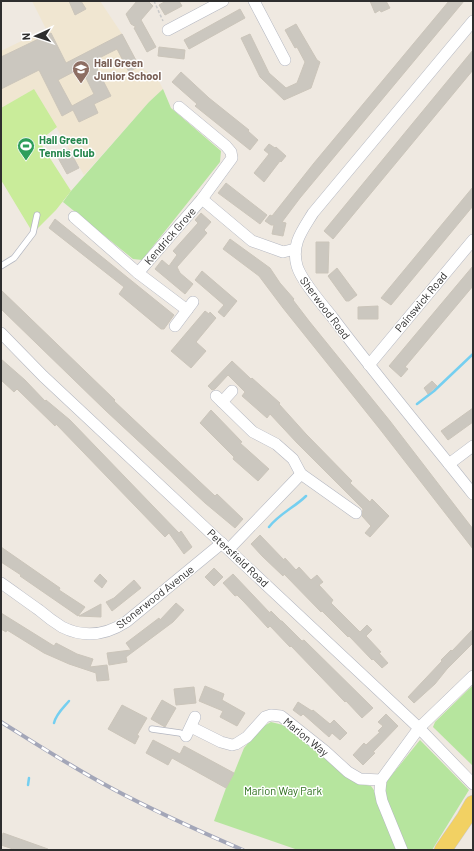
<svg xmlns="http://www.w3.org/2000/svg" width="474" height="851" font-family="Barlow,sans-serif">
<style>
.education{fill:#f0e6d1}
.green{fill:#b6e59e}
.pitch{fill:#c9ec9a}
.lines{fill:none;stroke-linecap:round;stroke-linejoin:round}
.stream{stroke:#75cff0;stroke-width:2.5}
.building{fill:#cbc7bf;stroke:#cbc5ba;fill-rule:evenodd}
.service-casing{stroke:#b4b7c1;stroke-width:7}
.minor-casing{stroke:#b4b7c1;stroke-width:12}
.primary-casing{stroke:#c9c9c9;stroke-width:18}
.path{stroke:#c9c9c9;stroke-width:1.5;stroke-dasharray:3 2;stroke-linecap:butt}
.service{stroke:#fff;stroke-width:5.5}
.minor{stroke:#fff;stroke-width:11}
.primary{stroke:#f2d163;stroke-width:17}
.rail-casing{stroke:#a3a6b8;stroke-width:4}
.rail{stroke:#fff;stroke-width:2.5;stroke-dasharray:8;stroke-linecap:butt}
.labels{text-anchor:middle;stroke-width:3;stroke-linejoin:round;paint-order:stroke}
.education-label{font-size:11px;font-weight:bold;fill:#785e54;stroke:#fff;text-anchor:start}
.leisure-label{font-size:11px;font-weight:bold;fill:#27864d;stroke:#fff;text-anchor:start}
.street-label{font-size:11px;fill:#2e2e2e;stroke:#fff}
.park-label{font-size:11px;fill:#2c6e1b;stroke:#fff}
</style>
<rect width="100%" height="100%" fill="#efe9e1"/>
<!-- education -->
<polygon class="education" points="32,1 100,1 122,34 139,66 158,79 163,89 149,102 84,175 34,89 1,108 1,51 46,29"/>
<!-- green -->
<g class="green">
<polygon points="163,89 171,108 221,151 220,162 142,260 133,259 63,202 71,191 149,102"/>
<polygon points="473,685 473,766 433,727 435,722"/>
<polygon points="271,722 283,725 357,783 371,786 376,793 397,850 298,850 214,821 226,788 234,773 244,748 262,727"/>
<polygon points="420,740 469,790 432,850 408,850 386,798 385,791 387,781"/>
</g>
<!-- pitch -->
<polygon class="pitch" points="34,89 57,127 39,141 71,191 56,210 33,233 1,180 1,108"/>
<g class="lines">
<!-- stream -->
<g class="stream">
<polyline points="417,404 434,391 473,354"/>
<path d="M 269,527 C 279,514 295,507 306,496"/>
<path d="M 54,723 C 56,714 63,708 69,701"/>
<polyline points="28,785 29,778"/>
</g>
</g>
<!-- building -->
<g class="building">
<polygon points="69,1 81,1 86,9 75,15"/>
<polygon points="137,1 148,1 153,6 141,20 156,47 147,52 134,28 136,27 131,24 126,14"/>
<polygon points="166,1 179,1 182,6 165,15 159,5"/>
<polygon points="370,1 386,1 390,8 381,12 380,10 375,13"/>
<polygon points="449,1 464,1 300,198 282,222 286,223 283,236 272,234 274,225 271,225 265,221 270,215 272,216 314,163"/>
<polygon points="240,9 245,18 189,49 184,40"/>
<polygon points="296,24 317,60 320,62 311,88 284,100 260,77 241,38 250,34 269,73 286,88 297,83 305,62 297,47 295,48 285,30"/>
<path d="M 51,33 L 66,63 L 122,34 L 139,66 L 129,72 L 117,49 L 93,61 L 111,96 L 94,104 L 98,113 L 79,122 L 73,110 L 62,116 L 39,70 L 1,89 L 1,57 ZM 81,68 L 94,94 L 72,106 L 58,80 Z"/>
<polygon points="159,47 185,50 184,59 158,56"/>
<polygon points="473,50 473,70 333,239 324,231"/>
<polygon points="181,72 209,98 249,130 248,131 258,140 250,150 195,106 197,104 172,82"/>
<polygon points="269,144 275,148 276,147 286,156 281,162 280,161 264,182 254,173 269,154 264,150"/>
<polygon points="69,149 79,168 67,174 57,156"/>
<polygon points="226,183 267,215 260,224 218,193"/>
<polygon points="473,187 473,206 391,305 381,298"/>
<polygon points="201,213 211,222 204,230 207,233 177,267 180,273 193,284 185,294 155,269 162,260 169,266 177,255 173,251 198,223 195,220"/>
<polygon points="55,219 174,315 164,329 161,329 119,294 124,287 49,228"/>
<polygon points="230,239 270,268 280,283 294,299 293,300 309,321 390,421 473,529 473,549 379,428 283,308 259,276 223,249"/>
<polygon points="316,242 329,242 328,273 316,273"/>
<polygon points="473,266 473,286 405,367 408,369 401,377 389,366"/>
<polygon points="337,268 357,295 349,301 346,301 328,276"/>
<polygon points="202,271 237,301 224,317 218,312 224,305 195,280"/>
<polygon points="1,290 115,400 114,401 215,496 217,494 243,519 235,528 205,503 105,410 1,309"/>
<polygon points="378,306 378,319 358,319 358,307"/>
<polygon points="205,311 209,314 210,312 216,318 196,342 206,351 191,368 171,351"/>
<polygon points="1,359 25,380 45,401 46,400 70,420 179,533 181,531 192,547 184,554 169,533 165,537 56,424 55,426 17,389 14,392 1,380"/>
<polygon points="232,361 251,379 252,378 280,403 279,404 306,434 352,481 350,483 370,502 372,499 389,516 370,537 365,533 371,526 362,516 363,509 297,443 270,414 267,418 242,396 245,392 228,375 215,389 212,390 208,386"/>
<polygon points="432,381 437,386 428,394 424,388"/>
<polygon points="473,408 473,422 448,440 441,431"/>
<polygon points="211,410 242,442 240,443 269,469 258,481 233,459 234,457 200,423"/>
<polygon points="260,535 284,560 285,558 296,570 299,567 311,580 317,575 323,582 319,585 333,600 331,603 360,632 367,625 372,630 366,636 381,652 379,653 388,663 382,668 373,659 372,660 349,636 348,637 322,611 321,612 284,574 283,576 262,556 251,544"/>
<polygon points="1,547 60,588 59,590 85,607 78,616 20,576 21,575 1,562"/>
<polygon points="214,568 223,577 214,586 205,577"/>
<polygon points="100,574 107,581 102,588 94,581"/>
<polygon points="233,574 270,613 271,611 281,621 282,621 302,641 304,640 373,708 362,718 346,701 345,702 291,646 290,647 270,626 268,628 244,602 237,595 235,596 223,583"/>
<polygon points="134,580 141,588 112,611 106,602 114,598"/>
<polygon points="176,603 184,610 173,622 126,657 127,662 109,665 107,653 131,650 126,643 159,618 160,620"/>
<polygon points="101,604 101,617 79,616"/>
<polygon points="1,613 54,646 56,643 77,654 93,659 90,667 107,665 109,680 97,681 96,673 69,664 44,653 7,630 6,632 1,629"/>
<polygon points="473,629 473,643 447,669 435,684 414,703 408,697 442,661 441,660 451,650 452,651"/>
<polygon points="205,686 224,694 222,700 245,713 237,726 220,717 223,711 199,701"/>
<polygon points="194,687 196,703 176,705 174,689"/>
<polygon points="162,700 176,708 165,727 151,719"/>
<polygon points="298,702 312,711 313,710 330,724 334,720 347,733 340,740 332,733 329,737 303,714 301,716 293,710"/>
<polygon points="122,705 147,718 137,735 139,736 135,744 108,729"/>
<polygon points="386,714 398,726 373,752 375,753 363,765 353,755 364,743 366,745 380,732 378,731 383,726 378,722"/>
<polygon points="153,740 180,754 184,746 234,773 226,788 172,758 168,765 146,753"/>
<polygon points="3,833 48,849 48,850 16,850 1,845"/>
</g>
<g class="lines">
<!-- service casing -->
<g class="service-casing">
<g id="service">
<polyline points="1,266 14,258 33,233 37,215"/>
<polyline points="152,729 180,733 186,736"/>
</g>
</g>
<!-- minor casing -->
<g class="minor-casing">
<g id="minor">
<polyline points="254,1 285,60"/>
<path d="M 473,21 L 313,213 C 302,231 291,244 297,266 C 302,282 323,305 333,318 C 378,378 427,436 473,494"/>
<polyline points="168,30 223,1"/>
<polyline points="202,199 252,241 283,252 295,249"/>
<polyline points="74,217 138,273 202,199 232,158 231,152 226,146 179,107"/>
<polyline points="138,273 187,310 175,326"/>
<polyline points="187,310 193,302"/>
<polyline points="1,333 43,376 419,728 473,784"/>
<polyline points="369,365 473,240"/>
<polyline points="216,396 253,432 276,444 293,459 301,474 356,513"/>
<polyline points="222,402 232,391"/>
<polyline points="449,464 473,446"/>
<polyline points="229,549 301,474"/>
<path d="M 1,583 C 14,592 26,601 39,610 C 46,616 54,622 62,627 C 84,638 106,635 126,622 L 222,543"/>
<polyline points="191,727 221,742 232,745 236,744 247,737 265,717 271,715 281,716 325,751 348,772 360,779 381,780"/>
<polyline points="186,736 195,717"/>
<polyline points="402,850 382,801 380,791 381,780 419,728 473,676"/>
</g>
</g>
<!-- primary casing -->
<g class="primary-casing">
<polyline id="primary" points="443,850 465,818 473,804"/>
</g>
<!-- path -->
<polyline class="path" points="154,1 163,21"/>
<!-- service -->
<use href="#service" class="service"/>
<!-- minor -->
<use href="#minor" class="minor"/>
<!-- primary -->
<use href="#primary" class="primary"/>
<!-- rail casing -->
<g class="rail-casing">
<path id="rail" d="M 1,722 C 38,745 75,769 113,789 C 156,812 199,831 243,850"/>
</g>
<!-- rail -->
<use href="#rail" class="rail"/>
</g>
<!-- icons -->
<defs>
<g id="school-pin" transform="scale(0.9)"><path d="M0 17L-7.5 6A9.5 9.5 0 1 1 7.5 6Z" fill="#8d6e63" stroke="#fff"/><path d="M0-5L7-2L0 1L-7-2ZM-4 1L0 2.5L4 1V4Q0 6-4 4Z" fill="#fff"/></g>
<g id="stadium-pin" transform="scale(0.9)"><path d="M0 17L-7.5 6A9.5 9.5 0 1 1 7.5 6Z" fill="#2e9e5b" stroke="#fff"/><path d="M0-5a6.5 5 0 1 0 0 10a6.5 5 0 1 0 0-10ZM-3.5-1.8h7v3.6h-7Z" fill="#fff"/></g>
</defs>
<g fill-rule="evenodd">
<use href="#school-pin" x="81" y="69"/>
<use href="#stadium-pin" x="26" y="146"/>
</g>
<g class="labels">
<!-- education labels -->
<g class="education-label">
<text x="94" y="67">Hall Green<tspan x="94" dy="13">Junior School</tspan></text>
</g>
<!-- leisure labels -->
<g class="leisure-label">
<text x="39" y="144">Hall Green<tspan x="39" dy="13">Tennis Club</tspan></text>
</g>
<!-- street labels -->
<g class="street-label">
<text transform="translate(170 236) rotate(-49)" y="4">Kendrick Grove</text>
<text transform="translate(421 302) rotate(-50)" y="4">Painswick Road</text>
<text transform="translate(325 308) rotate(53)" y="4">Sherwood Road</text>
<text transform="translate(238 558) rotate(43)" y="4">Petersfield Road</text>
<text transform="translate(155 597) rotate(-38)" y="4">Stonerwood Avenue</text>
<text transform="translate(306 737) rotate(39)" y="4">Marion Way</text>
</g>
<!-- park labels -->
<g class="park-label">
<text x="283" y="795">Marion Way Park</text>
</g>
</g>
<!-- border -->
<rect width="474" height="851" fill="none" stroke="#2e2e2e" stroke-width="4"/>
<!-- north arrow -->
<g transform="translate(36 36) rotate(267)" stroke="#ffffff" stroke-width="3" paint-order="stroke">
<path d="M0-3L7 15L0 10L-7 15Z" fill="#2e2e2e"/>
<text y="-6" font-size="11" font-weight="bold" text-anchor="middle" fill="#2e2e2e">N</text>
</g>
</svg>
